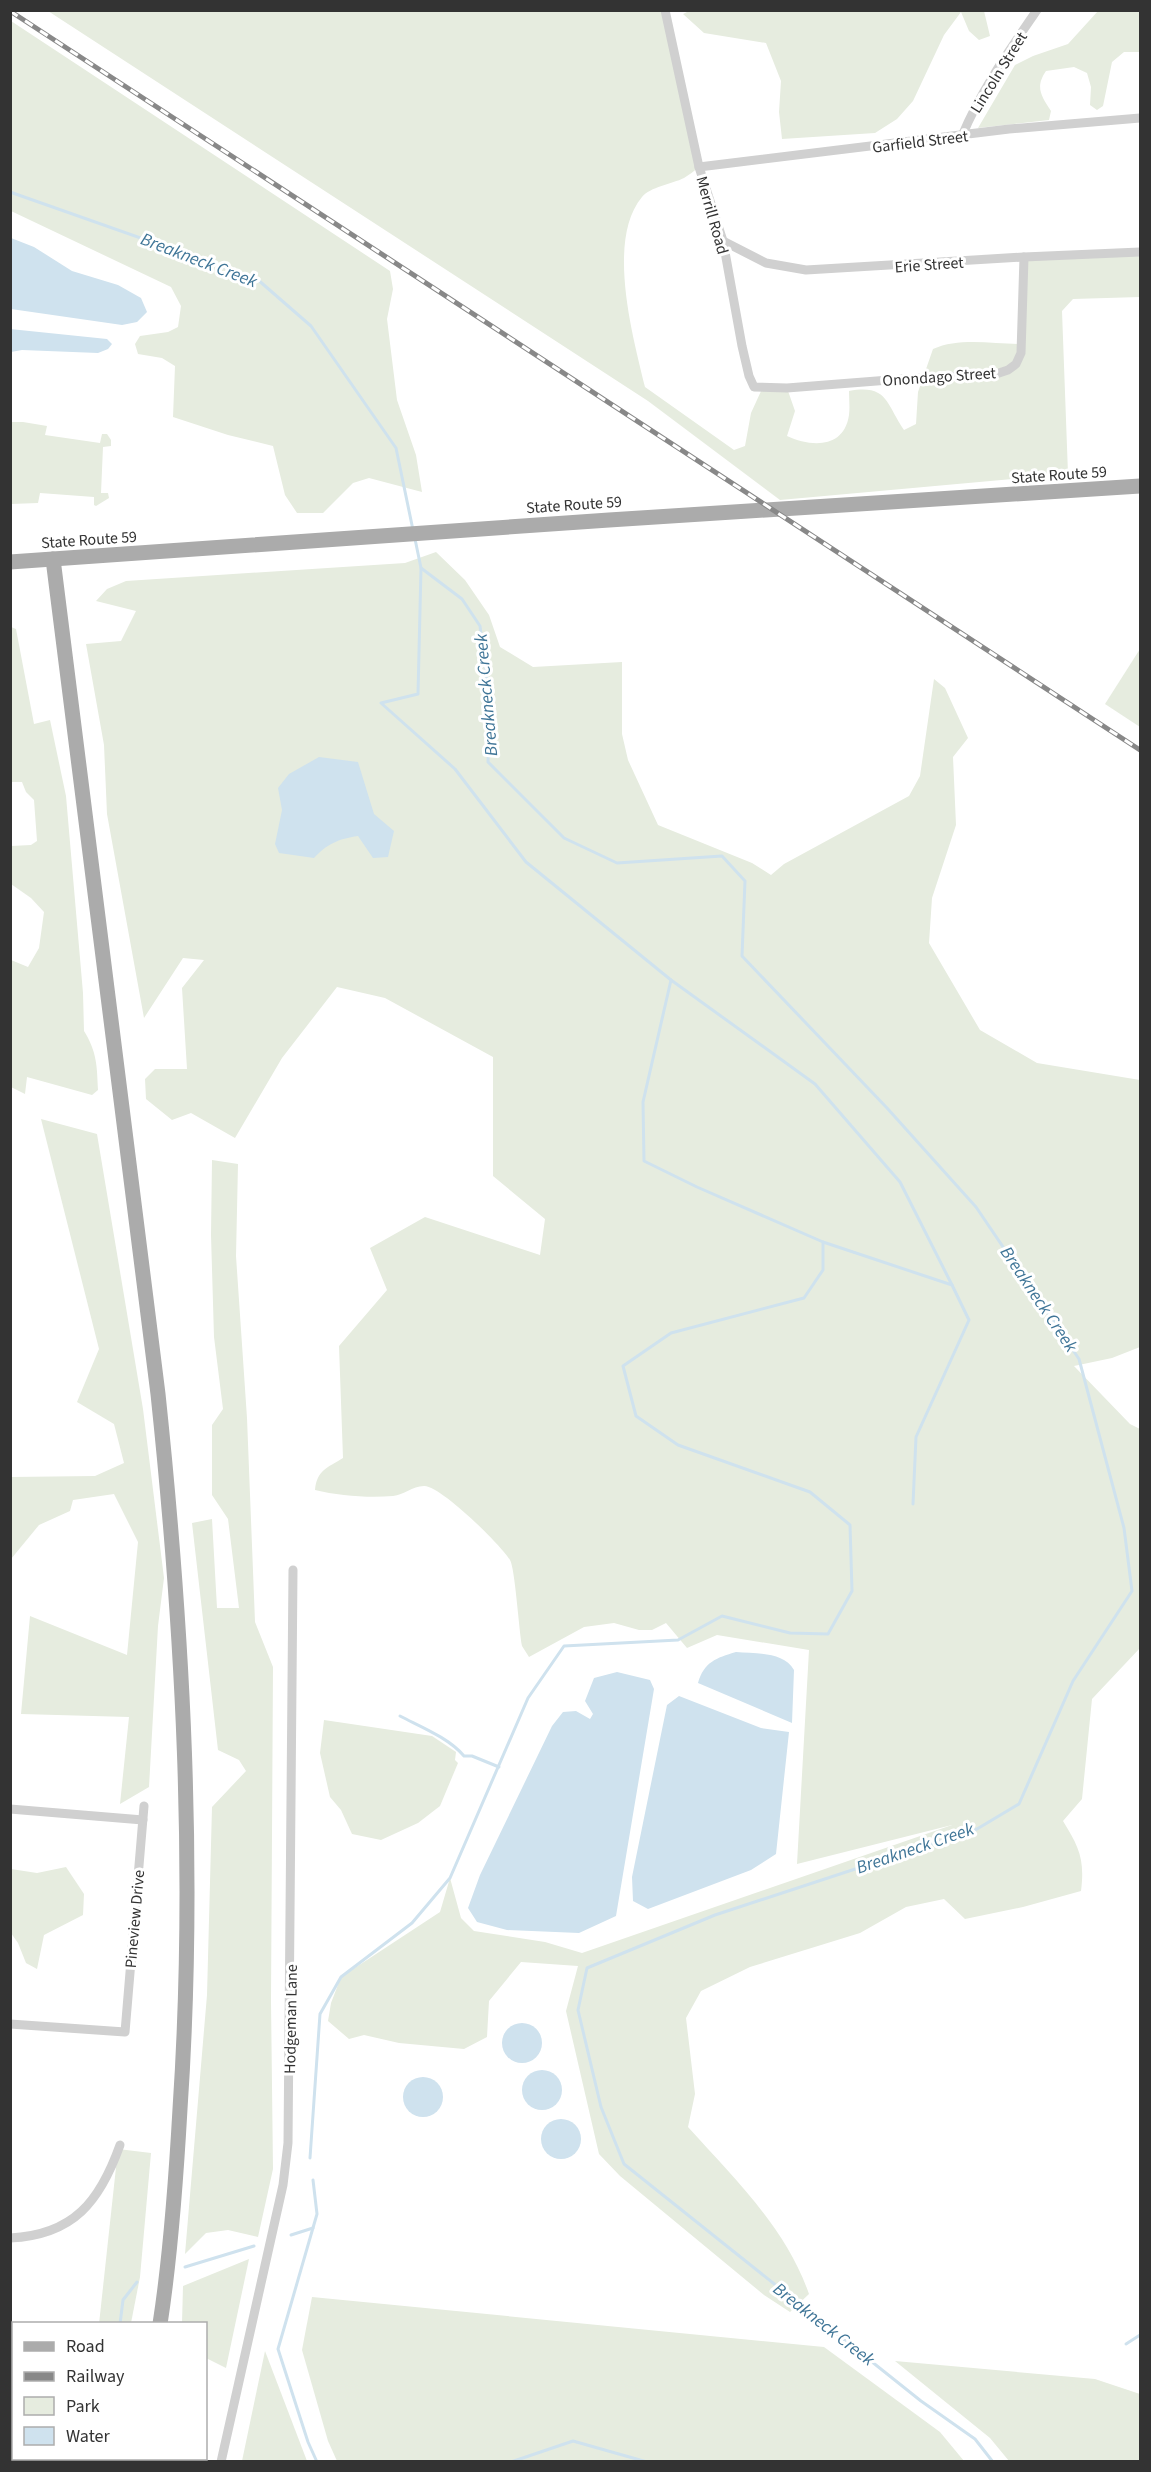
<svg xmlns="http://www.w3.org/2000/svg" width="1151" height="2472" font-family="'Source Sans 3',sans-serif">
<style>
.green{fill:#e6ecdf}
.water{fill:#cfe2ee}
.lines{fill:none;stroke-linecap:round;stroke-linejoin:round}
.stream{stroke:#cfe2ee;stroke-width:3}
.minor{stroke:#d0d0d0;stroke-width:9}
.primary{stroke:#ababab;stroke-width:15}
.rail-casing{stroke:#888;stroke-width:5}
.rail{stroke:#fff;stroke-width:3;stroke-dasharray:9;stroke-linecap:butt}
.labels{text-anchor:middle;stroke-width:6;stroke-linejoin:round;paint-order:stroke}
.street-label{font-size:16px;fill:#333;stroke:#fff}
.water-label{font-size:18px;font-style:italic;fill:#3f7597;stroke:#fff}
</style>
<rect width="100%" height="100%" fill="#fff"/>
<!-- green -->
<g class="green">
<path d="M 48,11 L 665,11 L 699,167 C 694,171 689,175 684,178 C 672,184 650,187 642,197 C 606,240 633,337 645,387 L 734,450 L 745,446 L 751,413 L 762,389 L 787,388 L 795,411 L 787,436 C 811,447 844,449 849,415 C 850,407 849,399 849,391 C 888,384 886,404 904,430 L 916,424 L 918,392 L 933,349 C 959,337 994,344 1022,344 L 1024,257 L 1140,252 L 1140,297 L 1073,299 L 1062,311 L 1068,474 L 780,500 L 648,401 Z"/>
<polygon points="689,11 984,11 990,36 979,40 969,31 961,12 944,35 913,101 897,119 875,133 782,139 779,112 781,81 766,43 704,33 683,14"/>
<path d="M 1098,11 L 1140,11 L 1140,52 L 1124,52 L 1112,62 L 1103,106 L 1097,110 L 1090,105 L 1091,87 L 1087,73 L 1074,67 L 1046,71 C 1035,87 1041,96 1051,111 L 1049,120 L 978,128 L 1015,65 L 1033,56 L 1068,44 Z"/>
<polygon points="11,21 390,271 393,289 387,319 397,400 416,455 422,492 369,478 353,483 323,513 297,513 285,495 273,446 228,435 173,417 175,366 162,358 138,354 135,344 140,336 168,332 178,327 181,306 171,287 11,211"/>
<polygon points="11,422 23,422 47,426 45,435 100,443 102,434 107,434 111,440 111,446 103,447 101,493 108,493 109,498 96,506 94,505 94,497 40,493 38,503 11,504"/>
<path d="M 436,552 L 465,580 L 489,615 L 500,647 L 533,667 L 622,662 L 622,734 L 628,760 L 658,825 L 752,863 L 771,875 L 784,864 L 909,796 L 920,776 L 934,679 L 945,688 L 968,738 L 953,757 L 956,825 L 932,898 L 929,943 L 980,1030 L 1037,1063 L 1140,1080 L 1140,1347 L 1112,1358 L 1074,1366 L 1130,1424 L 1140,1429 L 1140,1648 L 1092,1699 L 1082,1799 L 1063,1821 C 1079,1847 1085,1859 1081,1891 L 1023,1907 L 965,1919 L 944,1899 L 906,1907 L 860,1933 L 750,1967 L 701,1991 L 686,2018 L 695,2094 L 688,2127 C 734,2178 786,2228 809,2294 L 790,2312 L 764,2295 L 620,2176 L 599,2154 L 566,2011 L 578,1966 L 521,1962 L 489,2001 L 487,2037 L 464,2049 L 399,2043 L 364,2035 L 349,2039 L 328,2021 L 331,2003 L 341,1977 L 440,1912 L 450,1878 L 461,1918 L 474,1931 L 545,1942 L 582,1953 L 952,1825 L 797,1864 L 809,1650 L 717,1635 L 687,1648 L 666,1623 L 652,1630 L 639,1630 L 614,1623 L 584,1627 L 529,1657 L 522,1646 C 519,1631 515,1568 510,1560 C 501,1545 440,1485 424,1486 C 412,1486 404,1495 393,1496 C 369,1498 339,1496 315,1490 C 317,1470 327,1468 343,1458 L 339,1346 L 387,1290 L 370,1248 L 425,1217 L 540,1255 L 545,1219 L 493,1176 L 493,1057 L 385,998 L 337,987 L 282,1058 L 235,1138 L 191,1113 L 172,1120 L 146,1099 L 145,1079 L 155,1069 L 187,1069 L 182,988 L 204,960 L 183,958 L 144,1018 L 107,814 L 104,745 L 86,644 L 121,641 L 136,611 L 96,601 L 107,589 L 126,581 L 405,563 Z"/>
<path d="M 11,627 L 16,629 L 34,724 L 50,720 L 66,796 L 83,993 L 84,1031 C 97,1052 97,1066 98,1090 L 92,1095 L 27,1077 L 25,1094 L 11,1087 L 11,960 L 28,967 L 39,948 L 44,912 L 31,898 L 11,884 L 11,846 L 31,845 L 37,841 L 34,800 L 26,792 L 22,782 L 11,782 Z"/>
<polygon points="1140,649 1140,727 1105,704"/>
<polygon points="41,1119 97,1134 143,1409 164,1578 158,1626 149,1787 120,1804 129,1717 21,1714 30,1616 127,1655 138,1542 114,1494 73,1500 70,1511 39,1525 11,1559 11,1477 95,1476 124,1463 114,1424 77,1402 99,1349"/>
<polygon points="212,1160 238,1164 236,1256 247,1418 255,1622 273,1667 271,2001 273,2169 258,2237 228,2230 206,2233 185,2254 207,1995 212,1807 246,1771 239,1760 218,1750 192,1523 212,1519 217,1608 239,1608 228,1519 212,1495 212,1425 223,1409 214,1337 211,1235"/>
<polygon points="324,1720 432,1736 456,1752 455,1760 458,1763 440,1806 418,1823 381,1840 352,1834 341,1810 330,1797 320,1753"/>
<polygon points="66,1867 84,1894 83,1915 44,1935 37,1969 26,1963 18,1943 11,1933 11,1869 37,1873"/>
<polygon points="118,2149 151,2153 140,2277 131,2323 99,2324"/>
<polygon points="249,2259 226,2368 206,2358 206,2324 182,2323 183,2286"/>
<polygon points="312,2297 824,2347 940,2432 964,2461 337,2461 328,2441 302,2350"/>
<polygon points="265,2351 307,2461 242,2461"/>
<polygon points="895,2361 1095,2379 1140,2394 1140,2461 1009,2461 990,2438"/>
</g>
<!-- water -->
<g class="water">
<polygon points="11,238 34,247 72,271 118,285 141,298 147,312 137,322 122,325 11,309"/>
<polygon points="10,329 107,339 112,344 108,349 98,353 22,350 11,352"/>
<path d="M 319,757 L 358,762 L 374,814 L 394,831 L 388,857 L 373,858 L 358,836 C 338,839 327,844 314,858 L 279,853 L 275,844 L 282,810 L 278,788 L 289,774 Z"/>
<path d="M 736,1652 C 756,1654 783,1651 794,1670 L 792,1723 L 698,1683 C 704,1662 716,1658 736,1652 Z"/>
<polygon points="617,1672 650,1680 654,1689 616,1916 579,1933 507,1930 477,1922 468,1908 480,1875 552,1726 563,1712 576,1711 590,1719 593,1714 585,1701 594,1678"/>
<polygon points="679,1696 761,1728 789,1732 776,1854 751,1870 648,1909 633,1901 632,1877 667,1705"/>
<circle cx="522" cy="2043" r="20"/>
<circle cx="542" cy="2090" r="20"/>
<circle cx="423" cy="2097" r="20"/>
<circle cx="561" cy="2139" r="20"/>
</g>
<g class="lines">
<!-- stream -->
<g class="stream">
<polyline points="10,192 257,279 311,326 396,448 413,530"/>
<polyline points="421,568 462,599 480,626 490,704 488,762 564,838 617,863 722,856 745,881 742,956 887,1108 976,1207 1079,1359 1124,1528 1132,1591 1073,1681 1019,1804 977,1829 715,1915 587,1968 578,2010 601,2107 624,2164 921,2401 975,2439 993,2462"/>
<polyline points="671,980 815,1084 900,1182 952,1285"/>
<polyline points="823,1242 952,1285 969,1320 916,1437 913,1504"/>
<path d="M 400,1716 C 421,1727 449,1738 464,1756 L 472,1756 L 499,1767"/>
<polyline points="310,2158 320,2014 341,1977 412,1923 450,1878 528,1698 564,1646 678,1640 722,1616 790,1633 828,1634 852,1591 850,1525 810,1492 678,1445 636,1416 623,1366 671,1333 804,1298 823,1270 823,1242 697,1187 644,1161 643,1102 671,980 526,862 455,769 381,703 418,694 421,568 415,539"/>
<polyline points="313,2180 317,2214 278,2349 308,2442 317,2462"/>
<polyline points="291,2235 313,2228"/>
<polyline points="185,2267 254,2246"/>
<polyline points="120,2324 123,2300 137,2282"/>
<polyline points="1126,2344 1140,2335"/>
<polyline points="511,2462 573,2441 647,2462"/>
</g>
<!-- minor -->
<g class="minor">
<polyline points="665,10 699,167 723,241 742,346 749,376 754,387 787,388 902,379 993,375 1008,370 1016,364 1021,353 1024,257"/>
<path d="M 962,136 C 981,90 1009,51 1037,10"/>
<polyline points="699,167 1009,129 1140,118"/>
<polyline points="723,241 766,263 806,270 1024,257 1140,252"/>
<polyline points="10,1809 143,1820"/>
<polyline points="10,2024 125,2032 144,1806"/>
<path d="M 10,2238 C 74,2235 100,2201 120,2145"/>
<polyline points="221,2462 283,2185 288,2143 293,1570"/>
</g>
<!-- primary -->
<g class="primary">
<path d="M 53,559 L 158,1394 C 183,1632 196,1870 180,2109 C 176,2180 171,2253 160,2324"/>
<polyline points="10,562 609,520 1140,486"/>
<polyline points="140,2462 140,2458"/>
</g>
<!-- rail casing -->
<g class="rail-casing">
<polyline id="rail" points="10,11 1140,750"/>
</g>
<!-- rail -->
<use href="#rail" class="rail"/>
</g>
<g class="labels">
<!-- street labels -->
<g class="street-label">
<text transform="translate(998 72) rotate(-58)" y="6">Lincoln Street</text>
<text transform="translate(920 141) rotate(-7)" y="6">Garfield Street</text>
<text transform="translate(713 215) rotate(74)" y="6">Merrill Road</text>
<text transform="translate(929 264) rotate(-4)" y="6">Erie Street</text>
<text transform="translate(939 376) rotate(-4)" y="6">Onondago Street</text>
<text transform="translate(1059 474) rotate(-4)" y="6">State Route 59</text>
<text transform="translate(574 504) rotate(-4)" y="6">State Route 59</text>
<text transform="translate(89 539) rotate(-4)" y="6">State Route 59</text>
<text transform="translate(134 1919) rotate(-85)" y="6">Pineview Drive</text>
<text transform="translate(290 2019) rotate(-89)" y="6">Hodgeman Lane</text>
</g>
<!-- water labels -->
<g class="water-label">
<text transform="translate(199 260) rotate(21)" y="6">Breakneck Creek</text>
<text transform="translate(486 695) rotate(-95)" y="6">Breakneck Creek</text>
<text transform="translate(1039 1299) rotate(56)" y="6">Breakneck Creek</text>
<text transform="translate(915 1848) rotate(-19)" y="6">Breakneck Creek</text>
<text transform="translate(824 2324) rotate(38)" y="6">Breakneck Creek</text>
</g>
</g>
<!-- border -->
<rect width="1151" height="2472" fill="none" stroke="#333333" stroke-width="24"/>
<!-- legend -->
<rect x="12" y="2322" width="195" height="138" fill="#ffffff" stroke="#adadad" stroke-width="1.5"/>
<rect x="24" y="2342" width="30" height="9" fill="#ababab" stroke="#adadad" stroke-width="1.5"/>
<text x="66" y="2352" font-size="18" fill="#333333">Road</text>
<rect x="24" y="2372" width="30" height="9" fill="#888888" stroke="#adadad" stroke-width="1.5"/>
<text x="66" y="2382" font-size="18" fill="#333333">Railway</text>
<rect x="24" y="2397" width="30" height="18" fill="#e6ecdf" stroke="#adadad" stroke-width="1.5"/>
<text x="66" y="2412" font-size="18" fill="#333333">Park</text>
<rect x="24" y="2427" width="30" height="18" fill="#cfe2ee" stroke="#adadad" stroke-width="1.5"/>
<text x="66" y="2442" font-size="18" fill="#333333">Water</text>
</svg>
